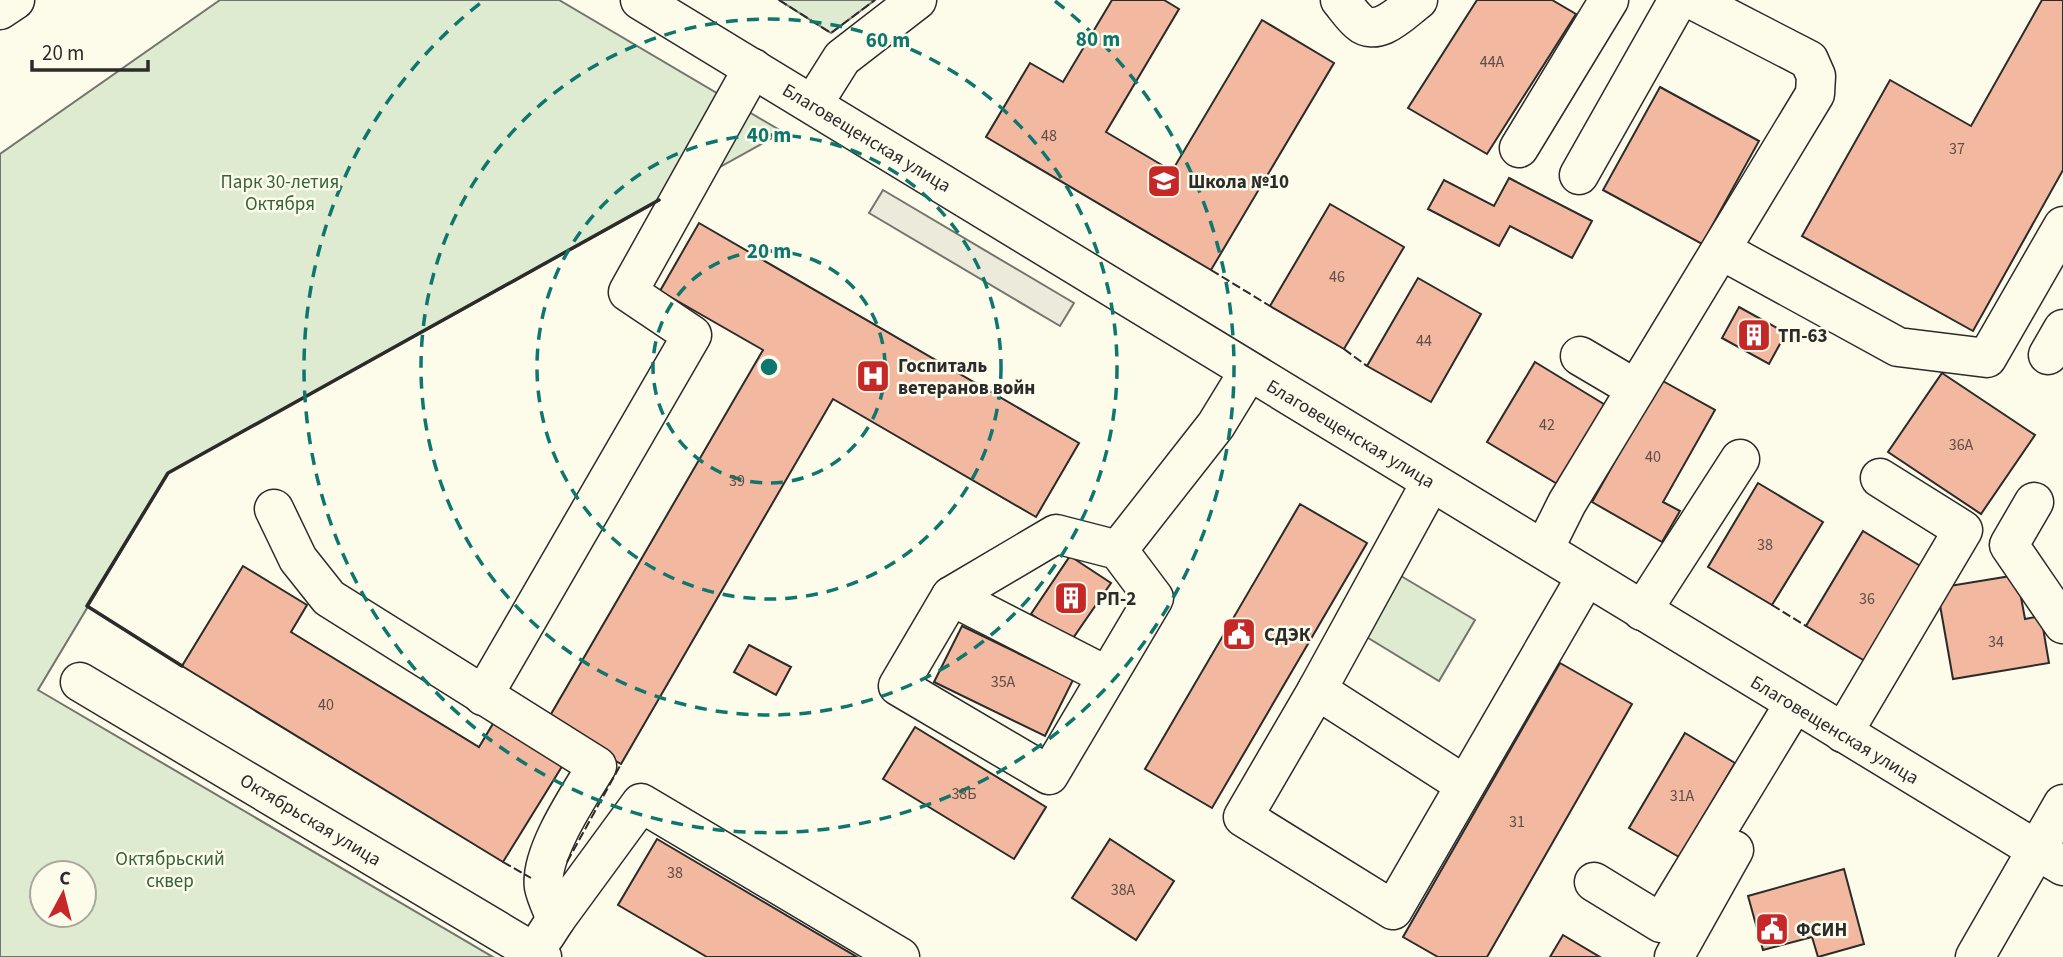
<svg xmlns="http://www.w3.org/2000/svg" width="2063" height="957" font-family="'Source Sans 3',sans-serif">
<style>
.green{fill:#deebd1;stroke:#74746e;stroke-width:2;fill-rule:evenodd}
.parking{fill:#eceadb;stroke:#74746e;stroke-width:2}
.building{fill:#f2b8a0;stroke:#2b2b2b;stroke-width:2}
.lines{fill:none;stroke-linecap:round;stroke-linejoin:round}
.minor-casing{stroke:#2b2b2b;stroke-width:41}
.major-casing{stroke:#2b2b2b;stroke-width:41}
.minor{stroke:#fdfbea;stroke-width:38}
.major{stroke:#fdfbea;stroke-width:38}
.fence{stroke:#2b2b2b;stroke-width:2;stroke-dasharray:9 3.5;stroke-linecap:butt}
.wall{stroke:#2b2b2b;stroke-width:3.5}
.ring{fill:none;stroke:#0f766e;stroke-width:3.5;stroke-dasharray:12 9}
.labels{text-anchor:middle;stroke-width:5;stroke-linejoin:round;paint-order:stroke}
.number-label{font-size:16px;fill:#5d4e48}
.street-label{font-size:19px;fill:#2b2b2b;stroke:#fdfbea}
.park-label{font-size:19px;fill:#34623c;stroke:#fdfbea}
.poi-label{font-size:19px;font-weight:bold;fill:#2b2b2b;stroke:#fdfbea;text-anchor:start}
.centre{fill:#0f766e;stroke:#fdfbea;stroke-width:3.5}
.ring-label{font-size:21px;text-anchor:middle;font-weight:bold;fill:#0f766e;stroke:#fdfbea;stroke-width:5;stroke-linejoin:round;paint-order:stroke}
</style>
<rect width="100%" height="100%" fill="#fdfbea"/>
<!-- green -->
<g class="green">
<path d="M 220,0 L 559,0 L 783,132 L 168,473 L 38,690 L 493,957 L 0,957 L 0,154 ZM 42,873 L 84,873 L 84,915 L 42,915 Z"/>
<polygon points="779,0 875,0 831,33"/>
<polygon points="1396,573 1475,620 1439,681 1360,633"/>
</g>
<!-- parking -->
<polygon class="parking" points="883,190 1074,303 1060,326 869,213"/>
<!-- building -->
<g class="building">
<polygon points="1112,0 1164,0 1179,9 1106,132 1172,171 1262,20 1334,63 1211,270 986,137 1030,63 1063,82"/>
<polygon points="1477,0 1552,0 1576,14 1487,154 1408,108"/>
<polygon points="2042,0 2063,0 2063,170 1973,331 1802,236 1890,80 1971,126"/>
<polygon points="1660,87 1759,141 1702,244 1603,190"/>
<polygon points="1509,178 1592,221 1572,258 1510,226 1499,246 1428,209 1444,180 1494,206"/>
<polygon points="1330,204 1404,247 1344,349 1270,306"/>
<polygon points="699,223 1079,443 1036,517 833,399 621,764 547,721 763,350 660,291"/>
<polygon points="1418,278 1481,314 1431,402 1367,366"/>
<polygon points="1739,307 1786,333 1769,364 1722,338"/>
<polygon points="1535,362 1607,406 1559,485 1487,442"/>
<polygon points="1942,373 2035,435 1981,514 1888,452"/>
<polygon points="1661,380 1715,410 1663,502 1680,511 1662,542 1592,502"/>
<polygon points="1758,483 1823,522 1772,605 1708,567"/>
<polygon points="1300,504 1367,543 1212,808 1145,769"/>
<polygon points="1863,531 1927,570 1870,664 1806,626"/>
<polygon points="1070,556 1111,583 1071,641 1031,614"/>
<polygon points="243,566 307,605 291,632 479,747 497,717 566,760 503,862 182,666"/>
<polygon points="2017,575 2025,619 2041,616 2049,663 1953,679 1937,588"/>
<polygon points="962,626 1073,680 1045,736 934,682"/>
<polygon points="749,645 791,667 776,695 734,672"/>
<polygon points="1560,663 1632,704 1487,957 1438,957 1403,937"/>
<polygon points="915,727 1046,807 1014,859 883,779"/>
<polygon points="1685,733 1735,763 1679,857 1629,828"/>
<polygon points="657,839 857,957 707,957 618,905"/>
<polygon points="1110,839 1174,881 1136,940 1072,898"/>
<polygon points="1844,869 1864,944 1818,957 1812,937 1763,950 1748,896"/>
<polygon points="1563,935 1600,957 1550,957"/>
</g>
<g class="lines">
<!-- minor casing -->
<g class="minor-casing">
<g id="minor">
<polyline points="640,0 2063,866"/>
<path d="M 1340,0 C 1346,7 1352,16 1359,22 C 1378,39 1403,11 1418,0"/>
<polyline points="813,104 842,58 917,0"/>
<polyline points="1519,148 1609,0"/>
<polyline points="1579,175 1678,0"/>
<polyline points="1721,250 1898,347 1987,358 2063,226"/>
<polyline points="2048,355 2063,329"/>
<polyline points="1580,356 1636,389"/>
<polyline points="1431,482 1317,690 1243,817 1393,910 1586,577"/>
<polyline points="2034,502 2009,545 2063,624"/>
<path d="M 274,509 L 298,559 L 329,598 L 597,766 C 580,794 539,854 544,887 C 546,897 552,909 556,919"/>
<polygon points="1056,534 1118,550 1154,598 1049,775 898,686 951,596"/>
<polyline points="1544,549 1567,503 1815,94 1816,76 1809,60 1693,0"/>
<polyline points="1118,550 1216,425 1249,371"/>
<polyline points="951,596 1107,676"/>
<polyline points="1642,611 1740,459"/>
<polyline points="80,682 542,957"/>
<polyline points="1317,690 1465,785"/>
<polyline points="483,696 692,335 628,292 753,68"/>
<polyline points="1843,733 1963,530 1880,478"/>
<polyline points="1594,882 1661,923 1794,704"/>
<polyline points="545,936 556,919 641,803 900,957"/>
<polyline points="1674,957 1734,850"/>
<polyline points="1975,957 2063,804"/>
</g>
</g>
<!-- major casing -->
<g class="major-casing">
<polyline id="major" points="0,10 15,0"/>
</g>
<!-- minor -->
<use href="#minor" class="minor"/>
<!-- major -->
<use href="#major" class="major"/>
<!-- fence -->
<g class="fence">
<polyline points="779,0 831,33 875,0"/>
<polyline points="1211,270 1270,306"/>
<polyline points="1344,349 1367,366"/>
<polyline points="1772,605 1806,626"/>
<polyline points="503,862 531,878"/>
<polyline points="567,862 621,764"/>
</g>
<!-- wall -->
<polyline class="wall" points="182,666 87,606 168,473 659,200"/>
</g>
<!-- distance rings -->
<g class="ring">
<circle cx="769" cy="367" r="116"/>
<circle cx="769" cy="367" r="232"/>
<circle cx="769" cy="367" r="348"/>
<path d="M1055 1A465 465 0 1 1 483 1"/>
</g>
<!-- icons -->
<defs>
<g id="school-square" transform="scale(1.75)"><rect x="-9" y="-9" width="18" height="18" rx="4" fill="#c62828" stroke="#fdfbea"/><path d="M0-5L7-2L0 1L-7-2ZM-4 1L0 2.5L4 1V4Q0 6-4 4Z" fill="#fff"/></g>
<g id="building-square" transform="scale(1.75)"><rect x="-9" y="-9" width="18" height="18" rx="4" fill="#c62828" stroke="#fdfbea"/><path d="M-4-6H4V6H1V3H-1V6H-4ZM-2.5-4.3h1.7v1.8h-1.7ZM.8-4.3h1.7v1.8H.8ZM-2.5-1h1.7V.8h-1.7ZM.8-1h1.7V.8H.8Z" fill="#fff"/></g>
<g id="hospital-square" transform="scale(1.75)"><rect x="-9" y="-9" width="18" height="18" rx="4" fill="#c62828" stroke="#fdfbea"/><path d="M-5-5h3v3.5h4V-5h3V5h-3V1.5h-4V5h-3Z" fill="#fff"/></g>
<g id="civic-square" transform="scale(1.75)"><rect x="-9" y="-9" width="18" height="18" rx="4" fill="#c62828" stroke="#fdfbea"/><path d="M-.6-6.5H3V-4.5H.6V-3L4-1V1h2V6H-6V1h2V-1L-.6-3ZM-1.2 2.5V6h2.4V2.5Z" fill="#fff"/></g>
</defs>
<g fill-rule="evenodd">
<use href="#school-square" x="1164" y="181"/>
<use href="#building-square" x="1754" y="335"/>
<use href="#hospital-square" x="873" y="376"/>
<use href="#building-square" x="1071" y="598"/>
<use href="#civic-square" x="1239" y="634"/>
<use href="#civic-square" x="1772" y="929"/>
</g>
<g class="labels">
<!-- number labels -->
<g class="number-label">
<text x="1492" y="67">44А</text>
<text x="1049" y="141">48</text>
<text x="1957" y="154">37</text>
<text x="1337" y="282">46</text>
<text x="1424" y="346">44</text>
<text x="1547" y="430">42</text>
<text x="1961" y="450">36А</text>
<text x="1653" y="462">40</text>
<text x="737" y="486">39</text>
<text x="1765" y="550">38</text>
<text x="1867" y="604">36</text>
<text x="1996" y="647">34</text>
<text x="1003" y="687">35А</text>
<text x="326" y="710">40</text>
<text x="964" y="799">38Б</text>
<text x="1682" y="801">31А</text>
<text x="1517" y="827">31</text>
<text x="675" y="878">38</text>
<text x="1123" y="895">38А</text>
</g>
<!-- street labels -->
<g class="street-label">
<text transform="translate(867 137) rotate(31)" y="7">Благовещенская улица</text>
<text transform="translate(1351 433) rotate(31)" y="7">Благовещенская улица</text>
<text transform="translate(1835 729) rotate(31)" y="7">Благовещенская улица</text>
<text transform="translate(311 819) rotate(31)" y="7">Октябрьская улица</text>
</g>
<!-- park labels -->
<g class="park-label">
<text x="280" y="188">Парк 30-летия<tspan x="280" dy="22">Октября</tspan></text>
<text x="170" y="865">Октябрьский<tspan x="170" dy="22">сквер</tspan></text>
</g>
<!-- poi labels -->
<g class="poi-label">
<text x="1188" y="188">Школа №10</text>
<text x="1778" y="342">ТП-63</text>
<text x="898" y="372">Госпиталь<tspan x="898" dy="22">ветеранов войн</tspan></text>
<text x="1096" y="605">РП-2</text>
<text x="1264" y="641">СДЭК</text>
<text x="1796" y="936">ФСИН</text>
</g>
</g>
<circle cx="769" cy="367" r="10" class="centre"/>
<g class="ring-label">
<text x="1098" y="46">80 m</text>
<text x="888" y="47">60 m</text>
<text x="769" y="142">40 m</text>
<text x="769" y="258">20 m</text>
</g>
<!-- north arrow -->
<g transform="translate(63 894) rotate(7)"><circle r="33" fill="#fdfbea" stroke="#a9a89e" stroke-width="2"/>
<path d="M0-5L12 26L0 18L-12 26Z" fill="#c62828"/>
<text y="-10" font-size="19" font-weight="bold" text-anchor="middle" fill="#2b2b2b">С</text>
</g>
<!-- scale -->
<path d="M32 60v10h116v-10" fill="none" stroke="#2b2b2b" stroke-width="3.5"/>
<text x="42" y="60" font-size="21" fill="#2b2b2b" stroke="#fdfbea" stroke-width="5" paint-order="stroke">20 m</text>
</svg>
